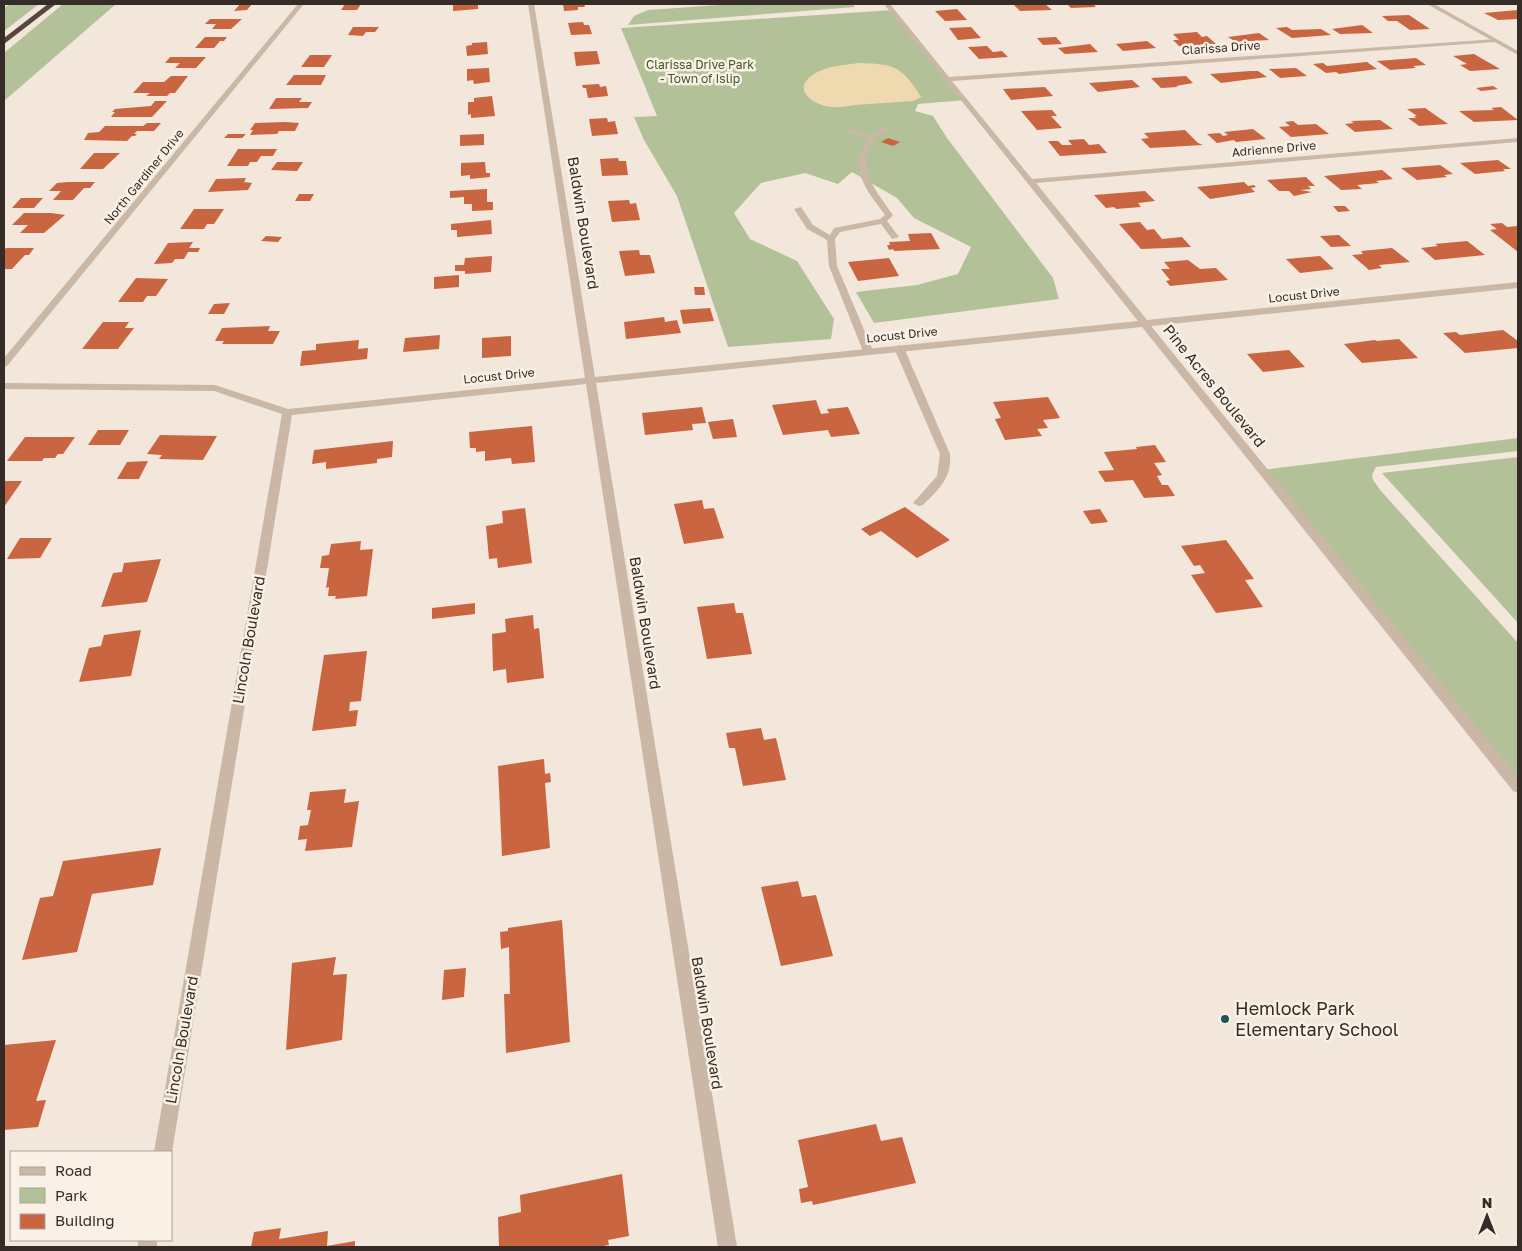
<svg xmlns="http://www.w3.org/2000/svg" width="1522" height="1251" font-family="'Golos Text',sans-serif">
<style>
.green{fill:#b3c199}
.sand{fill:#efdaaf}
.building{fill:#c96541}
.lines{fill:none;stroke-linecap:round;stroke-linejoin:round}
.service{fill:#cab7a5;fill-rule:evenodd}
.minor{fill:#cab7a5;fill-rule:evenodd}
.tertiary{fill:#cab7a5;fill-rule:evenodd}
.motorway{fill:#57463e;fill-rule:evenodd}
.poi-dot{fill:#1b5359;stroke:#faf1e6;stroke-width:2}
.labels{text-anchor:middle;stroke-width:5;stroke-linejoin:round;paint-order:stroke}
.far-street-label{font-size:12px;fill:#362c27;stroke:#faf1e6}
.far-park-label{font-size:12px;fill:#44552a;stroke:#faf1e6}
.street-label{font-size:15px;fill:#362c27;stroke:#faf1e6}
.near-poi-label{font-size:18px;fill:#362c27;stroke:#faf1e6;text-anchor:start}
</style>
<rect width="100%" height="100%" fill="#f2e7da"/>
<!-- green -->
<g class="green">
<polygon points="10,4 39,4 4,31 4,8"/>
<polygon points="63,4 116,4 4,101 4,53"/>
<polygon points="734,4 852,4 855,7 628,25 634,16 648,10"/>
<polygon points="893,10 966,100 918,104 915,111 933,116 947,138 1053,278 1059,299 874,323 856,292 917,285 958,274 971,247 914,218 897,198 852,172 838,184 805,173 761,183 734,213 750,239 797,261 834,319 831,339 728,347 677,196 644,140 634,117 657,116 621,28"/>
<polygon points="1518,438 1518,451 1376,467 1372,475 1373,480 1381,491 1518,643 1518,790 1262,470"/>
<polygon points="1518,457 1518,623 1382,473"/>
</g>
<!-- sand -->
<path class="sand" d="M 859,63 C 894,64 902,66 921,97 L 913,101 C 894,102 874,104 855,105 C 847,106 839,108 831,107 C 813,105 790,89 814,74 C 827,66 844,65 859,63 Z"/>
<!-- building -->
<g class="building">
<polygon points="240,4 252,4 247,10 234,11"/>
<polygon points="345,4 361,4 357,10 341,10"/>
<polygon points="453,4 478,4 478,9 453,11"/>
<polygon points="563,4 584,4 585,7 578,7 578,10 564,11"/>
<polygon points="1013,4 1045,4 1052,10 1020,11"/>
<polygon points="1067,4 1093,4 1096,7 1071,8"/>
<polygon points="957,9 967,20 945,21 935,11"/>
<polygon points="1518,10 1518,19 1498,20 1484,13"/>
<polygon points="1409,15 1430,29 1410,30 1397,21 1388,21 1382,16"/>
<polygon points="210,19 242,19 231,29 212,29 216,24 205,24"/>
<polygon points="583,22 584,25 589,25 592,34 571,35 568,23"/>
<polygon points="1362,25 1373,33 1340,34 1332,29"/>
<polygon points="353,27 379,27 375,32 366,32 363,36 348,35"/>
<polygon points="971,27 981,38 958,40 949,28"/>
<polygon points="1287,27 1292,30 1321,29 1331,35 1292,38 1276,28"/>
<polygon points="1197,32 1202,37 1207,36 1216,44 1179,46 1173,40 1179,40 1173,34"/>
<polygon points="1259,33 1269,40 1236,42 1228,37"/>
<polygon points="205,37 227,37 224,41 220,41 214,48 195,48"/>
<polygon points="1056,37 1062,44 1043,45 1037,38"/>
<polygon points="1147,41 1156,48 1123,51 1116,44"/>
<polygon points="487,42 488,54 467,56 466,46 472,45 472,43"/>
<polygon points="1090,44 1098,52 1065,54 1058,48"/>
<polygon points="987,46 993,52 1002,51 1008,57 979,59 968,47"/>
<polygon points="597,51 600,64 576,66 574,52"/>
<polygon points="1474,54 1500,69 1470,71 1460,65 1467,64 1453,56"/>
<polygon points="310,55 332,55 324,67 301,67"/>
<polygon points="170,57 206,57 196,68 175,68 180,63 165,63"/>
<polygon points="1416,58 1426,65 1413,66 1416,68 1390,70 1377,61"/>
<polygon points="1367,62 1377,69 1339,74 1336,72 1326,73 1313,64 1323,63 1327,66"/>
<polygon points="489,68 490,82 474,84 473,80 467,81 467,69"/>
<polygon points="1296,68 1307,76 1280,78 1269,69"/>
<polygon points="1250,71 1258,71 1267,77 1221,83 1210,74"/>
<polygon points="294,75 326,75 321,85 286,85"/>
<polygon points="171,76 188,76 175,93 170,93 167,96 146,96 150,93 133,93 143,82 164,82"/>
<polygon points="1186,76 1193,83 1176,86 1178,87 1161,88 1151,78"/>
<polygon points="1132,80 1140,87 1098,92 1089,83"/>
<polygon points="599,84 600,87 606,86 608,96 588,98 586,88 583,88 582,85"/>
<polygon points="1493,86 1498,89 1481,91 1476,88"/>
<polygon points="1045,87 1053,96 1011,100 1003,89"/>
<polygon points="492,96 495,116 471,118 471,114 468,115 468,102 474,102 474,98"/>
<polygon points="276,98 302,98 299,102 312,102 308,108 269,109"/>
<polygon points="155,101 167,101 152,117 111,117 115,112 112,112 115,109 151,106"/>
<polygon points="1501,107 1518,120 1474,122 1459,111 1494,110 1491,108"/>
<polygon points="1425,108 1448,124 1419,126 1408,118 1416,118 1414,116 1417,116 1407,109"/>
<polygon points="1052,110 1057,116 1051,116 1062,128 1037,130 1021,111"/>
<polygon points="607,118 608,122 615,121 618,134 592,136 589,119"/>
<polygon points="1380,120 1393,129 1355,132 1345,124 1354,123 1351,121"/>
<polygon points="1293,121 1298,125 1316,124 1329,134 1291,137 1279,127 1290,126 1285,122"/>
<polygon points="147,123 161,123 154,131 137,131 134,134 137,134 135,136 132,136 127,141 84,140 88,133 99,132 105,126 143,126"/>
<polygon points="255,123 285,122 299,123 295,131 279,131 277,134 250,135 253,130 250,130"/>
<polygon points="1253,129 1266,139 1236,142 1234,140 1217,143 1207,134 1220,133 1223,136 1228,135 1224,132"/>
<polygon points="1185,130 1198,143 1203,145 1150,148 1141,139 1149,138 1144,133"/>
<polygon points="228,134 246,134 242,138 224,138"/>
<polygon points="484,134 484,145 460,146 460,135"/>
<polygon points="888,138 900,142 893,146 881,142"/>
<polygon points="1084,139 1089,145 1099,144 1107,153 1060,156 1048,141 1058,141 1062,145 1072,145 1068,140"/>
<polygon points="238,149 277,149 273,156 261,156 257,162 250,162 248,166 227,166"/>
<polygon points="94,153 120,153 103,169 80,169"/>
<polygon points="618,158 619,161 626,161 628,175 602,176 600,159"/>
<polygon points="1498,160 1511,169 1503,169 1505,171 1475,174 1460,163"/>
<polygon points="277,162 303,162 297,171 271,170"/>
<polygon points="485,162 486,173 490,173 490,177 470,179 470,175 461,176 461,163"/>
<polygon points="1440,165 1453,174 1444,175 1447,177 1417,180 1401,168"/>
<polygon points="1382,170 1393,179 1376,181 1379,183 1357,185 1362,189 1341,190 1324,176"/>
<polygon points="1306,177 1315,186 1308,186 1311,189 1300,190 1312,192 1294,196 1289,191 1279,191 1267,180"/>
<polygon points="246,178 244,182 252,183 248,190 208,192 216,179"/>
<polygon points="68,182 95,182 90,188 84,188 73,200 53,200 61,191 49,191 57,183"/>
<polygon points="1244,182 1248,186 1254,185 1256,187 1251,188 1255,192 1210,199 1197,187"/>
<polygon points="487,189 487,202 493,202 493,210 472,211 472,204 464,204 464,197 450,198 450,191"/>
<polygon points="1145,191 1155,201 1138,203 1141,207 1116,209 1114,207 1106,208 1094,195"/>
<polygon points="299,194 314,194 310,201 295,201"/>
<polygon points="21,198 43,198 34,208 12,208"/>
<polygon points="629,200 630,204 636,203 640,220 612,222 608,201"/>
<polygon points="1333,206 1345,206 1350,211 1338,212"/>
<polygon points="194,209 224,209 214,224 207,224 204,229 180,229"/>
<polygon points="24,213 51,213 65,215 44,233 20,233 28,225 12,225"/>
<polygon points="491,220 492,234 457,237 457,230 451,230 451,224"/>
<polygon points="1140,222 1147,230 1154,229 1162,239 1182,237 1191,247 1141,249 1119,224"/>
<polygon points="1502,223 1507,227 1518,226 1518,252 1490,230 1497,229 1490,224"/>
<polygon points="931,233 940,249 894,251 893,249 889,250 887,245 890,245 889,242 910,241 908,234"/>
<polygon points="1339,235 1351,246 1331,247 1320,236"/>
<polygon points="266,236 282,237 278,242 261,241"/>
<polygon points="1467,241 1485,255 1435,260 1421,248 1438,246 1435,244"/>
<polygon points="193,242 189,248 200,248 198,252 188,252 184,259 175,259 172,263 154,264 168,243"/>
<polygon points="6,248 34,248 29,255 25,255 12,269 4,269 4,250"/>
<polygon points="1392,248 1410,262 1379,265 1382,268 1369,270 1352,255 1363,254 1361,251"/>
<polygon points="639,250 640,255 650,255 655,273 625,276 619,251"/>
<polygon points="492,256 491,272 465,274 465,271 455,271 455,265 464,265 465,258"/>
<polygon points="1320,256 1334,269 1300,273 1286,259"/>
<polygon points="889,258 899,276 858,281 848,262"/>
<polygon points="1188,260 1200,269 1216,268 1228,280 1170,286 1166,281 1170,280 1161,269 1170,269 1164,262"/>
<polygon points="459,275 459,287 434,289 434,277"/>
<polygon points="136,278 168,279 156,296 147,296 143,302 118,302"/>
<polygon points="694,287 704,287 705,295 695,295"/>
<polygon points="230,303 224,314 208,314 214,304"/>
<polygon points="710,308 714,321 683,324 680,310"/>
<polygon points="664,317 665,322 677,320 681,333 626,339 624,322"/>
<polygon points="103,322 129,322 125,328 134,328 118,349 82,349"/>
<polygon points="270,326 268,331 280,331 273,344 222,344 224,341 215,341 222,328"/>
<polygon points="1503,330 1518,341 1518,348 1465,353 1443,333 1456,332 1460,335"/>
<polygon points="440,335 439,349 403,352 405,338"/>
<polygon points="511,336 511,356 482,358 482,338"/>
<polygon points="1399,339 1418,358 1362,363 1344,344 1375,340 1377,341"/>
<polygon points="359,340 358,349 368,348 367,359 300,366 302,351 316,350 316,344"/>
<polygon points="1289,350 1305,367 1263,372 1247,354"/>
<polygon points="1048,397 1060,418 1043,420 1048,428 1037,429 1042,436 1005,440 995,419 1001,418 993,402"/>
<polygon points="816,400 821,414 829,413 827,409 848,407 860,434 831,437 828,430 783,435 772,405"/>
<polygon points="702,407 706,423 692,424 693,430 645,435 642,413"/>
<polygon points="733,419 737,437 713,439 708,422"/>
<polygon points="532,426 535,462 512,464 511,458 485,461 485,451 476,452 476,448 470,448 469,432"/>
<polygon points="98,430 129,430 120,445 88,445"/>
<polygon points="160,435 217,436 203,460 159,459 162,455 147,454"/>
<polygon points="25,437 75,437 63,454 58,454 55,458 44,458 42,461 7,461"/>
<polygon points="393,441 392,457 377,459 377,463 326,469 326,462 312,464 314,450"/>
<polygon points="1155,445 1166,462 1154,463 1162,475 1157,476 1162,485 1168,485 1175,496 1144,498 1133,480 1105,482 1098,471 1114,470 1104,452 1137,449 1136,447"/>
<polygon points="148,461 139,479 117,479 127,462"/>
<polygon points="4,481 22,481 4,507"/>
<polygon points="702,500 704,509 714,508 724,538 684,544 674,504"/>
<polygon points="905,507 950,540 917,558 881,531 870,536 861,529"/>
<polygon points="525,508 532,563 498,568 497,558 489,559 486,526 503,523 502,511"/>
<polygon points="1100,509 1108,522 1091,524 1083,511"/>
<polygon points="20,538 52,538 40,558 7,559"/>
<polygon points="1226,540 1254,579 1245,580 1263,607 1216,613 1191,575 1205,573 1200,565 1194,566 1181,546"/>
<polygon points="361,541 360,550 373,549 367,596 335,599 336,596 328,596 329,587 326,588 329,568 320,568 322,556 329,555 331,544"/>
<polygon points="161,559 147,602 101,607 113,573 122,572 124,563"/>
<polygon points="475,603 475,614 432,619 432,608"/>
<polygon points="734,603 736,613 743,613 752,654 707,659 697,607"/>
<polygon points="533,615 534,629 539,628 544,678 507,683 506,669 493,671 492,634 506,632 505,619"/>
<polygon points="141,630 131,676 79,682 89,648 101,646 104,635"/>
<polygon points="367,651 361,701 350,702 349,711 358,710 356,726 312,731 324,655"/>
<polygon points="761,728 764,740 776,738 786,780 743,786 735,748 729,748 726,733"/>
<polygon points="544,759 545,774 550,773 551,782 545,783 550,848 502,856 498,766"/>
<polygon points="346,789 344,803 359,801 352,847 305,851 307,839 298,840 300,826 308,825 311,810 307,810 310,792"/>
<polygon points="161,848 153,885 92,894 77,952 22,960 40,898 53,896 63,861"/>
<polygon points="798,881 802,897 816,895 833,956 781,966 761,887"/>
<polygon points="562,920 570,1042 506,1053 504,994 510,994 509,947 501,949 500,932 508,931 508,928"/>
<polygon points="336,957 333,975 347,974 342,1040 286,1050 292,963"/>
<polygon points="466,968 464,997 442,1000 444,970"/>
<polygon points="56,1040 36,1101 46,1100 38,1127 4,1130 4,1045"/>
<polygon points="876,1124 881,1141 902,1137 916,1183 813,1205 812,1201 801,1203 799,1189 808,1187 798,1140"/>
<polygon points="622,1174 629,1236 608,1240 609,1245 597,1247 499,1247 498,1217 521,1212 520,1195"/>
<polygon points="281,1228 279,1239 328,1231 327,1246 355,1241 355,1247 251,1247 254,1232"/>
</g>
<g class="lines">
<!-- service -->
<g class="service">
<path d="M 882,126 L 889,128 C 884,133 877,135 873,141 C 854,167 878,193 893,215 L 887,221 L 899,237 L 892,239 L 881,224 L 840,232 L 835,239 L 837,266 L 873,351 L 868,354 L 863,351 L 829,266 L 827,240 L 807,229 L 794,209 L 801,207 L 813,225 L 830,235 L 834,228 L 880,219 L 885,215 C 866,189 848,170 868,138 L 843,131 L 847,129 L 871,135 Z"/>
<path d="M 899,345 L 904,348 L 950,454 C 952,478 939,489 923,505 L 919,506 L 913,503 L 937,476 L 940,454 L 894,348 Z"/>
</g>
<!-- minor -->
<g class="minor">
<polygon points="298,4 304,4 7,366 4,367 4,358"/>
<polygon points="528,4 534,4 595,377 1138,321 884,4 890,4 949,77 1497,39 1497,41 1495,42 952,81 1032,179 1518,138 1518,142 1036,183 1147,320 1518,282 1518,288 1151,326 1518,777 1518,793 1513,791 1142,327 596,383 737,1247 718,1247 586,384 292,415 172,1152 171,1154 171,1152 154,1152 282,414 214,391 4,389 4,383 215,385 288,409 585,378"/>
<polygon points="1428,4 1436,4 1433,6"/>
<rect x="138" y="1240" width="19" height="7"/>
</g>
<!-- tertiary -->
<polygon class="tertiary" points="1427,4 1434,4 1518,51 1518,55"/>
<!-- motorway -->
<polygon class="motorway" points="48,4 56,4 4,44 4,38"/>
</g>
<!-- markers -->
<circle class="poi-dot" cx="1225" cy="1019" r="5"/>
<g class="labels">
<!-- far-street labels -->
<g class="far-street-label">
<text transform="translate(1221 48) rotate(-4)" y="4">Clarissa Drive</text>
<text transform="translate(1274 149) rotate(-5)" y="4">Adrienne Drive</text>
<text transform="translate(144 177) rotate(-51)" y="4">North Gardiner Drive</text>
<text transform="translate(1304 295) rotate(-6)" y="4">Locust Drive</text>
<text transform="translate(902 335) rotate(-6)" y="4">Locust Drive</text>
<text transform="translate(499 376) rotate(-6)" y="4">Locust Drive</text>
</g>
<!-- far-park labels -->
<g class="far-park-label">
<text x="700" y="69">Clarissa Drive Park<tspan x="700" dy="14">- Town of Islip</tspan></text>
</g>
<!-- street labels -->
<g class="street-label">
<text transform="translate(583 223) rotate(81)" y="5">Baldwin Boulevard</text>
<text transform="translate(1214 386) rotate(51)" y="5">Pine Acres Boulevard</text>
<text transform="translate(645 623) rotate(81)" y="5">Baldwin Boulevard</text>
<text transform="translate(249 640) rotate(-80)" y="5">Lincoln Boulevard</text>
<text transform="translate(707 1023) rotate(81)" y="5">Baldwin Boulevard</text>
<text transform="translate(182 1040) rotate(-80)" y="5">Lincoln Boulevard</text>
</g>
<!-- near-poi labels -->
<g class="near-poi-label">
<text x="1235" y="1015">Hemlock Park<tspan x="1235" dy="21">Elementary School</tspan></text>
</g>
</g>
<!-- border -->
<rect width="1522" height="1251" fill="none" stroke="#362c27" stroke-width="10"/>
<!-- legend -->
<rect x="10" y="1151" width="162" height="90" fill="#faf1e6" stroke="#aca29a"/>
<rect x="20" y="1167" width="25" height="8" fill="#cab7a5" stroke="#aca29a"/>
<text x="55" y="1176" font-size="15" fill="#362c27">Road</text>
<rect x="20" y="1188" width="25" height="15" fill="#b3c199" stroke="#aca29a"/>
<text x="55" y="1201" font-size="15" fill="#362c27">Park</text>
<rect x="20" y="1214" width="25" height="15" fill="#c96541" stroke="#aca29a"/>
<text x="55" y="1226" font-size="15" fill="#362c27">Building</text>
<!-- north arrow -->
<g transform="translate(1487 1216)" stroke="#faf1e6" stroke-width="4" paint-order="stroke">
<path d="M0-4L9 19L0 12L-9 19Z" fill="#362c27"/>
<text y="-8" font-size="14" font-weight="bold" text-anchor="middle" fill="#362c27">N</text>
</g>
</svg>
